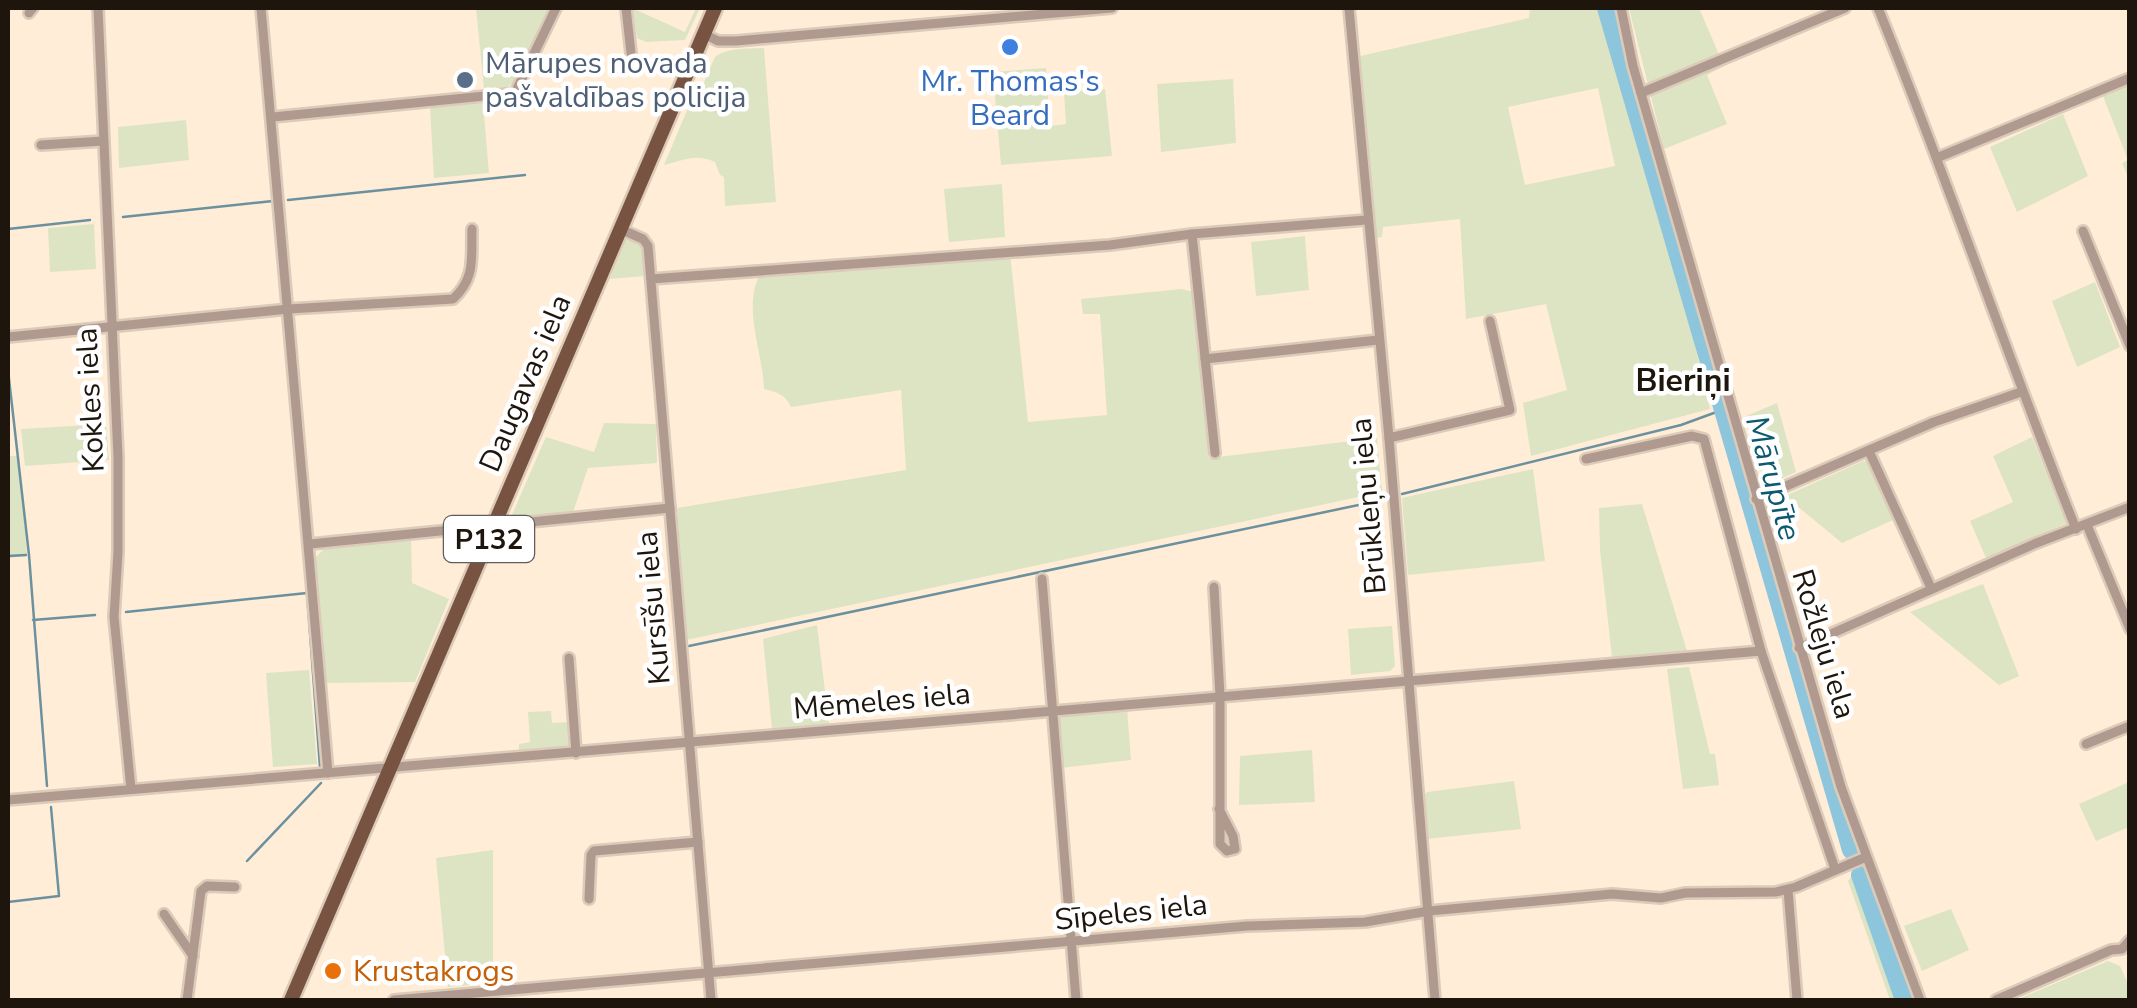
<svg xmlns="http://www.w3.org/2000/svg" width="2137" height="1008" font-family="'Nunito Sans',sans-serif">
<style>
.green{fill:#dde4c3;fill-rule:evenodd}
.lines{fill:none;stroke-linecap:round;stroke-linejoin:round}
.stream{stroke:#6c919e;stroke-width:2.5}
.river{stroke:#8dc6dc;stroke-width:18}
.street-casing{stroke:#dbcbb8;stroke-width:14}
.primary-casing{stroke:#dbcbb8;stroke-width:19}
.street{stroke:#b09a90;stroke-width:9}
.primary{stroke:#785342;stroke-width:14}
.shop-dot{fill:#3f7fe0;stroke:#fff;stroke-width:4}
.service-dot{fill:#5c6f8a;stroke:#fff;stroke-width:4}
.food-dot{fill:#e8710a;stroke:#fff;stroke-width:4}
.labels{text-anchor:middle;stroke-width:9;stroke-linejoin:round;paint-order:stroke}
.shield{fill:#fff;stroke:#625c56;stroke-width:2.5}
.shield-label{font-size:28px;font-weight:bold;fill:#1e160d}
.service-label{font-size:30px;fill:#4e5e75;stroke:#fff;text-anchor:start}
.shop-label{font-size:30px;fill:#366cbe;stroke:#fff}
.street-label{font-size:30px;fill:#1e160d;stroke:#fff}
.food-label{font-size:30px;fill:#c56008;stroke:#fff;text-anchor:start}
.neighbourhood-label{font-size:32px;font-weight:bold;fill:#1e160d;stroke:#fff}
.water-label{font-size:32px;font-style:italic;fill:#0c5970;stroke:#fff}
</style>
<rect width="100%" height="100%" fill="#ffedd8"/>
<!-- green -->
<g class="green">
<polygon points="476,8 549,8 514,82 507,87 484,89"/>
<polygon points="632,8 685,32 696,8 700,8 685,40 646,42 637,38"/>
<path d="M 1530,8 L 1615,8 L 1710,409 L 1531,456 L 1523,403 L 1567,390 L 1546,304 L 1466,319 L 1460,219 L 1383,227 L 1382,237 L 1373,239 L 1371,180 L 1360,56 L 1529,18 ZM 1598,88 L 1615,166 L 1525,185 L 1508,107 Z"/>
<polygon points="1629,8 1699,8 1724,66 1707,75 1727,124 1664,149"/>
<path d="M 764,48 L 776,202 L 725,206 L 724,177 L 720,175 L 715,162 C 695,153 685,160 664,165 L 691,101 L 701,89 L 715,57 C 728,47 748,49 764,48 Z"/>
<polygon points="1046,68 1050,126 1066,124 1064,92 1105,89 1112,156 1001,165 993,72"/>
<polygon points="1233,79 1236,143 1161,152 1157,84"/>
<polygon points="2129,85 2129,179 2122,163 2128,160 2103,96"/>
<polygon points="483,103 489,173 434,178 430,108"/>
<polygon points="2063,114 2088,176 2017,212 1990,147"/>
<polygon points="186,120 189,160 119,168 118,127"/>
<polygon points="1002,184 1005,237 949,242 944,189"/>
<polygon points="94,224 96,269 50,272 48,228"/>
<polygon points="1305,236 1309,290 1256,296 1251,242"/>
<polygon points="631,239 644,248 645,276 610,279 626,240"/>
<path d="M 1010,253 L 1028,422 L 1107,415 L 1100,314 L 1083,314 L 1081,299 L 1182,289 L 1193,292 L 1209,458 L 1377,438 L 1382,492 L 686,640 L 677,508 L 906,470 L 901,390 L 791,407 C 786,395 777,392 764,389 C 763,352 742,309 760,274 Z"/>
<polygon points="2095,282 2120,347 2077,367 2052,301"/>
<polygon points="1777,403 1796,472 1765,486 1744,417"/>
<polygon points="604,423 656,424 657,463 588,468 573,512 511,517 546,437 594,452"/>
<polygon points="106,424 109,460 25,466 21,429"/>
<polygon points="2032,437 2067,523 1986,558 1970,521 2013,502 1993,456"/>
<polygon points="8,456 19,456 27,556 8,558"/>
<polygon points="1863,461 1870,463 1893,520 1842,543 1785,496"/>
<polygon points="1533,469 1545,561 1408,575 1402,498"/>
<polygon points="1642,504 1687,651 1612,657 1600,550 1599,508"/>
<polygon points="411,537 412,583 449,599 415,682 326,683 315,558 328,545"/>
<polygon points="1983,584 2019,676 1999,685 1910,612"/>
<polygon points="817,625 829,724 772,729 763,639"/>
<polygon points="1392,626 1395,666 1390,671 1351,675 1348,629"/>
<polygon points="1689,667 1710,754 1715,754 1719,785 1683,789 1667,669"/>
<polygon points="309,670 317,764 273,767 266,673"/>
<polygon points="1127,708 1131,760 1060,768 1057,721 1061,713"/>
<polygon points="551,711 552,723 569,722 571,748 519,752 519,744 530,742 528,712"/>
<polygon points="1312,750 1315,802 1239,805 1240,756"/>
<polygon points="1514,781 1521,829 1426,839 1422,799 1427,792"/>
<polygon points="2129,782 2129,827 2096,841 2079,804"/>
<polygon points="493,850 493,983 448,987 436,858"/>
<polygon points="1860,866 1865,869 1911,1000 1890,1000 1848,881"/>
<polygon points="1951,909 1969,950 1922,971 1904,926"/>
<polygon points="2108,961 2120,966 2129,986 2129,1000 2016,1000"/>
</g>
<g class="lines">
<!-- stream -->
<g class="stream">
<polyline points="288,200 525,175"/>
<polyline points="123,217 273,201"/>
<polyline points="8,229 90,220"/>
<polyline points="8,370 29,555 47,786"/>
<polyline points="1402,494 1681,425 1722,410"/>
<polyline points="8,556 26,555"/>
<polyline points="126,612 307,593 320,767"/>
<polyline points="33,620 95,615"/>
<polyline points="689,646 1387,499"/>
<polyline points="247,861 321,783"/>
<polyline points="8,902 59,896 51,807"/>
</g>
<!-- river -->
<g class="river">
<polyline points="1606,8 1851,850"/>
<polyline points="1860,875 1904,1000"/>
</g>
<!-- street casing -->
<g class="street-casing">
<g id="street">
<polyline points="98,8 118,457 118,552 114,617 131,789"/>
<polyline points="261,8 328,773"/>
<polyline points="626,8 631,53"/>
<polyline points="1349,8 1389,438 1435,1000"/>
<polyline points="1621,8 1633,66 1841,787 1920,1000"/>
<path d="M 1878,8 C 1948,180 2007,356 2076,529"/>
<polyline points="29,13 33,8"/>
<polyline points="704,34 718,41 736,41 1112,8"/>
<polyline points="1641,93 1845,8"/>
<polyline points="273,117 515,93 556,8"/>
<polyline points="41,145 103,141"/>
<polyline points="1939,157 2130,78"/>
<polyline points="620,229 643,239 648,246 711,1000"/>
<polyline points="2083,231 2130,346"/>
<polyline points="1192,234 1215,453"/>
<polyline points="651,279 1110,245 1192,234 1366,220"/>
<path d="M 8,337 L 289,309 L 453,299 C 476,278 471,258 472,229"/>
<polyline points="1205,359 1378,340"/>
<polyline points="1389,438 1510,410 1490,321"/>
<polyline points="1869,451 1931,588"/>
<polyline points="1586,459 1692,436 1704,439 1761,651 1835,869"/>
<polyline points="1756,499 1934,422 2021,392"/>
<polyline points="2087,525 2130,629"/>
<polyline points="310,544 670,508"/>
<polyline points="1042,579 1076,1000"/>
<polyline points="1214,587 1220,696 1220,844 1227,851 1235,849 1233,836 1219,809"/>
<polyline points="1799,648 2034,544 2130,507"/>
<polyline points="569,658 576,753"/>
<polyline points="2086,744 2130,726"/>
<polyline points="8,800 1761,651"/>
<polyline points="1788,890 1797,1000"/>
<polyline points="589,899 591,855 594,851 698,842"/>
<polyline points="164,914 193,956"/>
<polyline points="187,1000 201,891 207,886 235,887"/>
<polyline points="394,1000 1247,926 1365,922 1429,911 1612,894 1661,898 1685,893 1776,892 1796,887 1866,857"/>
<polyline points="1996,1000 2111,950 2122,949 2130,940"/>
</g>
</g>
<!-- primary casing -->
<g class="primary-casing">
<polyline id="primary" points="291,1000 715,8"/>
</g>
<!-- street -->
<use href="#street" class="street"/>
<!-- primary -->
<use href="#primary" class="primary"/>
</g>
<!-- markers -->
<circle class="shop-dot" cx="1010" cy="47" r="10"/>
<circle class="service-dot" cx="465" cy="80" r="10"/>
<circle class="food-dot" cx="333" cy="971" r="10"/>
<g class="labels">
<!-- shield labels -->
<rect class="shield" x="444" y="516" width="90" height="46" rx="8"/>
<g class="shield-label">
<text x="489" y="549">P132</text>
</g>
<!-- service labels -->
<g class="service-label">
<text x="485" y="73">Mārupes novada<tspan x="485" dy="34">pašvaldības policija</tspan></text>
</g>
<!-- shop labels -->
<g class="shop-label">
<text x="1010" y="91">Mr. Thomas's<tspan x="1010" dy="34">Beard</tspan></text>
</g>
<!-- street labels -->
<g class="street-label">
<text transform="translate(525 383) rotate(-67)" y="10">Daugavas iela</text>
<text transform="translate(90 400) rotate(-93)" y="10">Kokles iela</text>
<text transform="translate(1368 506) rotate(-95)" y="10">Brūkleņu iela</text>
<text transform="translate(653 608) rotate(-95)" y="10">Kursīšu iela</text>
<text transform="translate(1824 644) rotate(73)" y="10">Rožleju iela</text>
<text transform="translate(882 701) rotate(-5)" y="10">Mēmeles iela</text>
<text transform="translate(1131 912) rotate(-6)" y="10">Sīpeles iela</text>
</g>
<!-- food labels -->
<g class="food-label">
<text x="353" y="981">Krustakrogs</text>
</g>
<!-- neighbourhood labels -->
<g class="neighbourhood-label">
<text x="1683" y="391">Bieriņi</text>
</g>
<!-- water labels -->
<g class="water-label">
<text transform="translate(1774 478) rotate(74)" y="11">Mārupīte</text>
</g>
</g>
<!-- border -->
<rect width="2137" height="1008" fill="none" stroke="#1e160d" stroke-width="20"/>
</svg>
